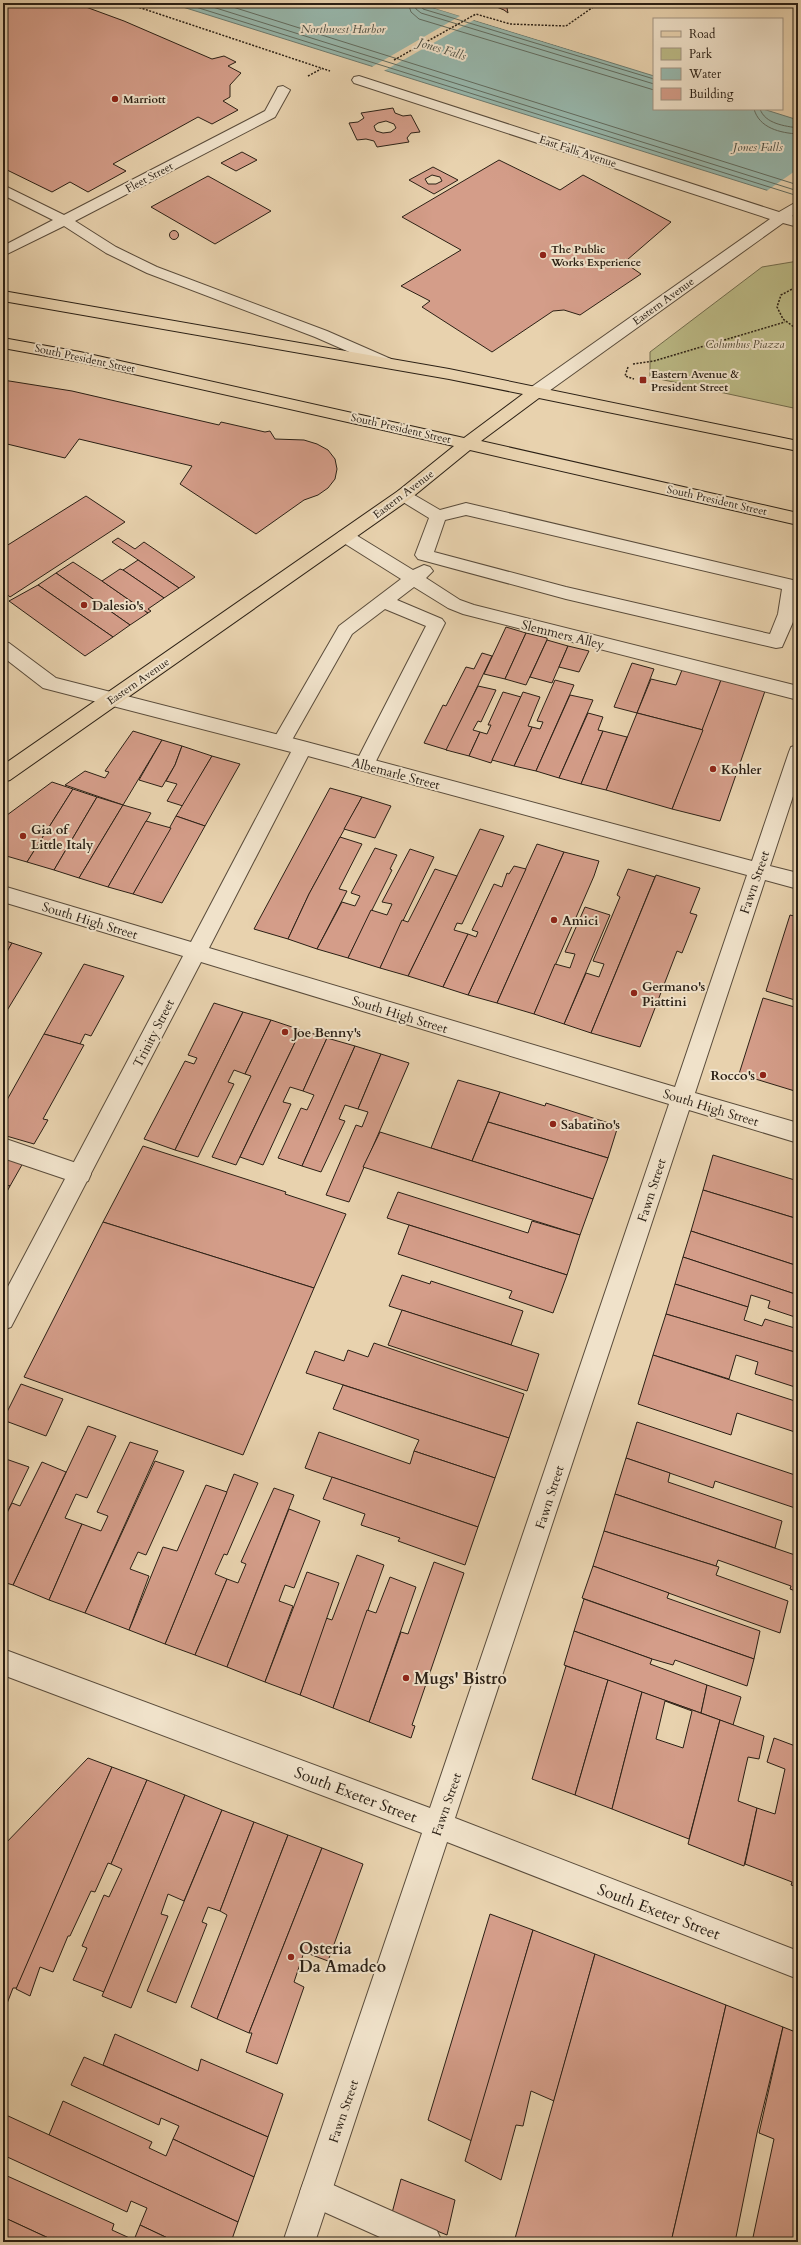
<svg xmlns="http://www.w3.org/2000/svg" width="801" height="2245" font-family="Cardo,serif">
<style>
.green{fill:#bbba86;stroke:#736d4e}
.water{fill:#97b7ac;stroke:#6c7b70}
.pier{fill:#e8d2ae}
.lines{fill:none;stroke-linecap:round;stroke-linejoin:round}
.shore{stroke:#616c60;stroke-width:1}
.building{fill:#d49d89;stroke:#2b2015;fill-rule:evenodd}
.lane-casing{stroke:#5a4c3b;stroke-width:2}
.street-casing{stroke:#5a4c3b;stroke-width:2}
.primary-casing{stroke:#2b2015;stroke-width:2}
.path{stroke:#2b2015;stroke-width:1.5;stroke-dasharray:2 1.5;stroke-linecap:butt}
.lane{fill:#f0e2ca;fill-rule:evenodd}
.street{fill:#f0e2ca;fill-rule:evenodd}
.primary{fill:#e8d2ae;fill-rule:evenodd}
.poi-dot{fill:#8f2418;stroke:#f0e2ca;stroke-width:1.5}
.labels{text-anchor:middle;stroke-width:4;stroke-linejoin:round;paint-order:stroke}
.far-poi-label{font-size:11px;font-weight:bold;fill:#2b2015;stroke:#f0e2ca;text-anchor:start}
.far-street-label{font-size:11px;fill:#2b2015;stroke:#f0e2ca}
.far-park-label{font-size:11px;font-style:italic;fill:#4f4631;stroke:#f0e2ca}
.far-water-label{font-size:12px;font-style:italic;fill:#4b4d42;stroke:#f0e2ca}
.poi-label{font-size:13px;font-weight:bold;fill:#2b2015;stroke:#f0e2ca;text-anchor:start}
.street-label{font-size:13px;fill:#2b2015;stroke:#f0e2ca}
.near-poi-label{font-size:16px;font-weight:bold;fill:#2b2015;stroke:#f0e2ca;text-anchor:start}
.near-street-label{font-size:16px;fill:#2b2015;stroke:#f0e2ca}
</style>
<rect width="100%" height="100%" fill="#e8d2ae"/>
<filter id="stains"><feTurbulence type="fractalNoise" baseFrequency=".005" numOctaves="4"/><feColorMatrix values="0 0 0 0 .2 0 0 0 0 .09 0 0 0 0 .02 0 0 0 .5 -.17"/></filter>
<radialGradient id="worn" r=".72"><stop offset=".6" stop-color="#630" stop-opacity="0"/><stop offset="1" stop-color="#630" stop-opacity=".3"/></radialGradient>
<!-- green -->
<polygon class="green" points="798,261 798,409 650,377 650,352 762,267"/>
<!-- water -->
<polygon class="water" points="170,3 418,3 654,76 654,109 763,109 798,120 798,200"/>
<!-- pier -->
<g class="pier">
<polygon points="418,3 425,3 590,54 588,55 474,20 382,72 370,68 460,16"/>
<polygon points="798,169 798,202 765,192"/>
</g>
<g class="lines">
<!-- shore -->
<g class="shore">
<polyline points="183,3 798,196"/>
<polyline points="200,3 798,191"/>
<polyline points="220,3 798,185"/>
<polyline points="408,3 411,12 419,19 654,90"/>
<polyline points="414,3 416,9 421,13 654,84"/>
<polyline points="420,3 423,9 654,79"/>
<path d="M 754,109 C 759,128 780,133 798,134"/>
<path d="M 760,109 C 765,124 785,126 798,128"/>
</g>
</g>
<!-- building -->
<g class="building">
<polygon points="3,3 75,3 124,21 212,59 224,56 236,62 228,66 241,73 230,85 230,97 223,101 238,110 212,124 198,117 113,164 126,171 88,192 70,182 52,192 3,168"/>
<polygon points="487,3 506,3 508,13 504,10"/>
<path d="M 393,108 L 395,113 L 403,116 L 411,115 L 420,132 L 411,133 L 407,138 L 409,142 L 377,147 L 374,141 L 366,139 L 357,140 L 349,123 L 358,122 L 364,118 L 361,113 ZM 386,121 L 394,124 L 396,128 L 391,132 L 383,133 L 376,131 L 374,126 L 378,123 Z"/>
<polygon points="242,152 257,160 236,171 221,163"/>
<polygon points="499,160 560,190 583,175 671,222 627,260 628,265 641,274 580,315 564,310 553,311 492,352 422,307 430,301 401,286 461,250 402,217"/>
<path d="M 433,167 L 458,180 L 434,194 L 409,180 ZM 432,175 L 440,177 L 442,181 L 436,184 L 428,184 L 425,179 Z"/>
<polygon points="208,176 271,211 215,244 151,207"/>
<circle cx="174" cy="235" r="4.5"/>
<polygon points="3,380 72,391 219,425 221,422 265,432 270,431 275,439 304,440 317,444 328,450 335,459 337,469 335,479 328,488 318,495 304,500 256,534 180,484 192,466 79,439 65,458 3,443"/>
<polygon points="86,496 125,522 10,597 3,591 3,548"/>
<polygon points="118,538 135,549 144,542 195,577 179,588 112,542"/>
<polygon points="138,560 179,588 164,598 123,570"/>
<polygon points="73,562 102,581 148,613 130,625 56,573"/>
<polygon points="120,569 123,570 164,598 148,609 151,611 148,613 102,581"/>
<polygon points="56,573 130,625 113,637 38,585"/>
<polygon points="38,585 113,637 85,656 9,601"/>
<polygon points="506,627 526,633 505,679 484,674"/>
<polygon points="526,633 547,638 547,640 526,685 505,679"/>
<polygon points="547,640 568,646 552,683 530,677"/>
<polygon points="568,646 589,651 579,672 559,667"/>
<polygon points="482,653 492,656 447,750 424,743 443,705 446,706 466,667 474,669"/>
<polygon points="632,663 654,669 637,713 614,707"/>
<polygon points="682,670 721,680 703,730 637,713 651,679 676,685"/>
<polygon points="555,680 574,685 536,771 514,766 532,727 540,729 543,722 537,721"/>
<polygon points="721,680 765,691 720,821 672,809"/>
<polygon points="478,686 496,690 481,722 478,721 473,730 480,732 469,756 446,750"/>
<polygon points="503,692 521,697 491,763 469,756 480,732 487,734 491,725 488,725"/>
<polygon points="523,692 540,697 528,726 532,727 514,766 492,760"/>
<polygon points="570,695 593,700 559,778 536,771"/>
<polygon points="588,713 603,717 598,730 603,731 581,784 559,778"/>
<polygon points="637,713 703,730 672,809 606,790"/>
<polygon points="133,731 162,740 123,805 65,785 85,771 105,778 109,772 105,771"/>
<polygon points="603,731 627,737 606,790 581,784"/>
<polygon points="162,740 182,746 175,765 162,787 139,780"/>
<polygon points="182,746 212,756 183,806 167,801 177,784 166,781 175,765"/>
<polygon points="212,756 240,764 205,826 176,816"/>
<polygon points="52,782 73,789 27,862 3,855 3,818"/>
<polygon points="330,788 362,797 309,894 288,939 254,929"/>
<polygon points="73,789 97,797 54,870 27,862"/>
<polygon points="97,797 123,805 79,878 54,870"/>
<polygon points="362,797 391,806 375,838 344,829"/>
<polygon points="123,805 151,813 108,887 79,878"/>
<polygon points="176,816 205,826 162,903 133,894"/>
<polygon points="146,821 171,828 133,894 108,887"/>
<polygon points="480,829 504,836 462,924 457,923 454,930 468,934 451,970 443,987 408,976"/>
<polygon points="340,837 362,844 339,889 347,891 317,949 288,939 309,894"/>
<polygon points="537,844 564,852 497,1003 468,995"/>
<polygon points="375,848 397,855 390,869 392,870 348,958 317,949 342,902 355,906 360,896 351,893"/>
<polygon points="410,849 434,857 380,968 348,958 371,910 387,915 392,904 382,902"/>
<polygon points="564,852 599,861 594,876 534,1014 497,1003"/>
<polygon points="514,866 526,869 468,995 443,987 468,934 476,937 478,932 472,930 494,884 502,887 507,873 509,874"/>
<polygon points="435,869 457,876 408,976 380,968 402,920 408,922"/>
<polygon points="628,869 655,877 591,1033 564,1024 586,973 599,977 604,964 593,961 620,897 617,895"/>
<polygon points="656,875 700,888 690,913 697,915 682,953 677,951 640,1047 591,1033"/>
<polygon points="585,907 610,915 564,1024 534,1014 555,964 570,968 575,954 565,952"/>
<polygon points="790,915 798,917 798,1001 766,991"/>
<polygon points="3,940 12,943 3,959"/>
<polygon points="12,943 42,953 3,1017 3,959"/>
<polygon points="84,964 124,976 91,1036 85,1034 80,1044 44,1034"/>
<polygon points="763,998 798,1008 798,1092 739,1074"/>
<polygon points="214,1003 243,1012 175,1150 144,1139 185,1061 194,1064 197,1058 188,1055"/>
<polygon points="243,1012 271,1020 245,1074 234,1070 228,1082 234,1084 198,1157 175,1150"/>
<polygon points="271,1020 301,1030 236,1165 212,1157 251,1076 245,1074"/>
<polygon points="301,1030 327,1038 303,1091 290,1087 283,1102 291,1104 263,1165 240,1157"/>
<polygon points="44,1034 84,1045 43,1119 48,1120 34,1144 3,1135 3,1107"/>
<polygon points="327,1038 355,1046 302,1166 278,1158 301,1108 307,1110 314,1095 303,1091"/>
<polygon points="355,1046 381,1054 358,1109 345,1105 339,1119 345,1121 321,1172 302,1166"/>
<polygon points="381,1054 409,1063 349,1202 326,1195 356,1125 362,1127 368,1112 358,1109"/>
<polygon points="458,1080 500,1092 472,1161 431,1148"/>
<polygon points="500,1092 545,1106 546,1103 618,1126 608,1158 488,1122"/>
<polygon points="488,1122 608,1158 593,1199 472,1161"/>
<polygon points="380,1132 593,1199 580,1235 363,1167"/>
<polygon points="143,1146 286,1192 285,1194 346,1214 314,1288 103,1222"/>
<polygon points="713,1155 798,1181 798,1219 703,1190"/>
<polygon points="3,1156 23,1163 10,1186 3,1184"/>
<polygon points="3,1184 10,1186 3,1199"/>
<polygon points="703,1190 798,1219 798,1266 691,1231"/>
<polygon points="398,1192 528,1233 532,1221 580,1235 567,1275 387,1218"/>
<polygon points="103,1222 314,1288 243,1455 24,1377"/>
<polygon points="409,1225 567,1275 553,1313 509,1298 512,1291 398,1254"/>
<polygon points="691,1231 798,1266 798,1295 683,1257"/>
<polygon points="683,1257 798,1295 798,1318 768,1308 770,1301 751,1295 748,1307 675,1284"/>
<polygon points="402,1275 430,1284 431,1281 523,1311 511,1345 389,1306"/>
<polygon points="675,1284 748,1307 744,1320 762,1326 765,1319 798,1329 798,1353 666,1314"/>
<polygon points="402,1310 539,1354 527,1391 388,1345"/>
<polygon points="666,1314 798,1353 798,1388 755,1374 758,1362 736,1355 729,1379 653,1355"/>
<polygon points="374,1343 524,1394 509,1438 306,1373 315,1351 344,1361 348,1350 368,1357"/>
<polygon points="653,1355 798,1402 798,1433 737,1413 731,1435 638,1404"/>
<polygon points="21,1384 63,1399 46,1436 3,1420"/>
<polygon points="343,1385 509,1438 495,1478 414,1451 419,1440 333,1409"/>
<polygon points="637,1422 798,1476 798,1509 715,1481 713,1488 626,1458"/>
<polygon points="88,1426 116,1436 87,1498 76,1494 65,1518 82,1524 49,1600 13,1585"/>
<polygon points="319,1432 410,1464 414,1451 495,1478 478,1527 305,1468"/>
<polygon points="130,1442 158,1451 85,1613 49,1600 82,1524 101,1531 108,1516 97,1512"/>
<polygon points="3,1458 29,1467 3,1521"/>
<polygon points="626,1458 670,1473 668,1482 782,1521 775,1548 615,1494"/>
<polygon points="155,1461 184,1471 146,1555 138,1552 130,1569 149,1576 129,1630 85,1613"/>
<polygon points="42,1462 66,1472 13,1585 3,1582 3,1521 12,1503 20,1506"/>
<polygon points="234,1474 258,1483 227,1555 224,1554 215,1574 227,1579 195,1655 165,1644"/>
<polygon points="332,1477 478,1527 465,1565 398,1541 400,1538 361,1525 365,1514 323,1499"/>
<polygon points="206,1485 227,1492 165,1644 129,1630 163,1547 177,1551"/>
<polygon points="274,1488 294,1495 227,1667 195,1655 227,1579 238,1583 246,1564 241,1562"/>
<polygon points="615,1494 798,1556 798,1592 790,1589 791,1586 718,1560 716,1566 604,1531"/>
<polygon points="289,1509 320,1521 294,1588 285,1585 279,1601 293,1606 265,1682 227,1667"/>
<polygon points="604,1531 719,1567 716,1575 788,1601 780,1633 593,1566"/>
<polygon points="357,1555 384,1565 333,1708 300,1695 326,1618 332,1620"/>
<polygon points="434,1562 464,1573 412,1725 415,1726 411,1738 369,1722 401,1632 408,1634"/>
<polygon points="593,1566 669,1593 667,1598 760,1631 754,1659 582,1598"/>
<polygon points="307,1572 339,1583 300,1695 265,1682"/>
<polygon points="390,1577 416,1587 369,1722 333,1708 367,1610 376,1613"/>
<polygon points="584,1599 754,1659 747,1686 675,1660 673,1665 652,1659 574,1631"/>
<polygon points="574,1631 652,1659 650,1664 707,1685 701,1713 564,1665"/>
<polygon points="566,1666 608,1680 575,1795 532,1779"/>
<polygon points="608,1680 642,1692 612,1809 575,1795"/>
<polygon points="707,1685 741,1697 733,1725 701,1713"/>
<path d="M 642,1692 L 720,1720 L 689,1839 L 612,1809 ZM 665,1701 L 692,1711 L 683,1748 L 656,1739 Z"/>
<polygon points="720,1720 764,1736 759,1759 748,1757 738,1801 757,1808 744,1866 688,1844"/>
<polygon points="774,1738 798,1747 797,1887 791,1885 792,1882 745,1864 757,1808 775,1814 785,1769 767,1762"/>
<polygon points="88,1758 112,1767 17,1988 13,1988 3,2014 3,1846"/>
<polygon points="112,1767 147,1780 111,1864 108,1863 95,1892 91,1891 70,1936 68,1936 53,1972 40,1967 30,1996 16,1989"/>
<polygon points="147,1780 185,1795 104,1992 73,1980 87,1948 82,1946 104,1895 109,1897 122,1869 111,1864"/>
<polygon points="185,1795 222,1810 184,1901 168,1894 161,1914 168,1916 131,2008 102,1996"/>
<polygon points="222,1810 254,1822 220,1911 208,1907 202,1922 207,1924 176,2003 147,1991"/>
<polygon points="254,1822 288,1835 217,2019 191,2007 227,1915 220,1911"/>
<polygon points="288,1835 322,1848 249,2033 217,2019"/>
<polygon points="322,1848 363,1864 328,1961 304,1952 294,1982 304,1987 277,2064 246,2052 252,2033 249,2033"/>
<polygon points="490,1914 533,1930 472,2141 428,2120"/>
<polygon points="533,1930 595,1954 554,2101 531,2091 523,2126 516,2125 501,2180 465,2161"/>
<polygon points="595,1954 726,2005 671,2242 514,2242"/>
<polygon points="726,2005 783,2027 757,2133 735,2242 671,2242"/>
<polygon points="783,2027 798,2033 798,2242 752,2242 774,2139 759,2133"/>
<polygon points="115,2034 198,2071 201,2059 283,2094 268,2137 103,2065"/>
<polygon points="84,2057 268,2137 254,2177 173,2139 179,2126 161,2118 159,2125 71,2085"/>
<polygon points="63,2101 152,2142 149,2148 166,2156 173,2139 254,2177 238,2222 49,2135"/>
<polygon points="6,2115 238,2222 231,2242 176,2242 140,2225 147,2208 131,2201 127,2212 3,2155 3,2122"/>
<polygon points="5,2175 114,2224 112,2230 134,2240 140,2225 176,2242 57,2242 3,2217 3,2179"/>
<polygon points="401,2179 455,2200 447,2235 392,2213"/>
<polygon points="3,2217 57,2242 3,2242"/>
</g>
<g class="lines">
<!-- lane casing -->
<g class="lane-casing">
<g id="lane">
<path d="M 404,489 L 440,510 L 466,503 L 797,581 L 798,623 L 793,622 L 782,647 L 776,648 L 566,599 L 418,559 L 415,555 L 429,518 L 398,499 L 396,495 L 398,491 ZM 466,515 L 782,589 L 778,614 L 770,634 L 566,587 L 434,552 L 445,520 Z"/>
<polygon points="345,530 351,532 413,570 424,565 430,567 433,571 426,578 460,600 474,605 798,686 798,700 463,614 448,608 414,587 397,600 442,619 445,623 372,769 365,771 358,769 355,764 426,626 385,609 352,634 288,747 281,749 274,747 272,742 339,626 401,579 339,540 336,536 339,532"/>
<polygon points="3,1138 88,1167 91,1174 88,1181 80,1184 3,1158"/>
<polygon points="315,2177 437,2231 442,2242 391,2242 304,2203 300,2192 304,2181"/>
</g>
</g>
<!-- street casing -->
<g class="street-casing">
<g id="street">
<polygon points="359,76 779,212 798,201 798,212 792,216 798,218 798,227 783,223 542,396 530,396 528,392 530,388 770,219 354,83 352,80 354,77"/>
<polygon points="283,86 290,90 275,117 75,221 116,247 157,267 327,331 391,359 393,362 391,365 379,365 315,337 147,273 106,253 64,226 3,256 3,246 53,220 3,195 3,185 64,215 265,111 278,87"/>
<path d="M 3,642 L 9,643 L 56,678 L 303,741 L 752,861 L 789,752 L 791,747 L 798,745 L 798,781 L 770,866 L 798,873 L 798,889 L 765,880 L 695,1093 L 798,1123 L 798,1143 L 689,1110 L 455,1818 L 798,1951 L 798,1979 L 447,1842 L 315,2242 L 283,2242 L 422,1833 L 3,1675 L 3,1649 L 430,1808 L 669,1104 L 201,962 L 11,1327 L 3,1330 L 3,1296 L 183,956 L 3,902 L 3,886 L 191,942 L 291,752 L 43,688 L 3,657 ZM 308,756 L 747,875 L 675,1087 L 209,948 Z"/>
</g>
</g>
<!-- primary casing -->
<g class="primary-casing">
<polygon id="primary" points="3,291 449,369 798,441 798,451 539,398 481,441 798,513 798,525 470,450 410,499 10,780 3,782 3,765 398,491 454,446 80,362 3,348 3,338 80,352 464,438 523,394 449,379 3,301"/>
</g>
<!-- path -->
<g class="path">
<polyline points="126,3 330,71"/>
<polyline points="394,60 476,14 510,24 566,26 599,3"/>
<polyline points="308,76 321,69"/>
<polyline points="798,286 781,295 777,307 783,319 798,330"/>
<polyline points="633,364 654,361 785,322"/>
<polyline points="628,367 625,376 634,379"/>
</g>
<!-- lane -->
<use href="#lane" class="lane"/>
<!-- street -->
<use href="#street" class="street"/>
<!-- primary -->
<use href="#primary" class="primary"/>
</g>
<!-- markers -->
<g class="poi-dot">
<circle cx="115" cy="99" r="4"/>
<circle cx="543" cy="255" r="4"/>
<rect x="639" y="376" width="8" height="8" rx="2"/>
<circle cx="84" cy="605" r="4"/>
<circle cx="713" cy="769" r="4"/>
<circle cx="23" cy="836" r="4"/>
<circle cx="554" cy="920" r="4"/>
<circle cx="634" cy="993" r="4"/>
<circle cx="285" cy="1032" r="4"/>
<circle cx="763" cy="1075" r="4"/>
<circle cx="553" cy="1124" r="4"/>
<circle cx="406" cy="1678" r="4"/>
<circle cx="291" cy="1957" r="4"/>
</g>
<g class="labels">
<!-- far-poi labels -->
<g class="far-poi-label">
<text x="123" y="103">Marriott</text>
<text x="551" y="253">The Public<tspan x="551" dy="13">Works Experience</tspan></text>
<text x="651" y="378">Eastern Avenue &amp;<tspan x="651" dy="13">President Street</tspan></text>
</g>
<!-- far-street labels -->
<g class="far-street-label">
<text transform="translate(578 151) rotate(18)" y="4">East Falls Avenue</text>
<text transform="translate(149 177) rotate(-28)" y="4">Fleet Street</text>
<text transform="translate(663 301) rotate(-36)" y="4">Eastern Avenue</text>
<text transform="translate(85 358) rotate(12)" y="4">South President Street</text>
<text transform="translate(401 428) rotate(13)" y="4">South President Street</text>
<text transform="translate(403 494) rotate(-37)" y="4">Eastern Avenue</text>
<text transform="translate(717 500) rotate(13)" y="4">South President Street</text>
<text transform="translate(138 681) rotate(-35)" y="4">Eastern Avenue</text>
</g>
<!-- far-park labels -->
<g class="far-park-label">
<text x="745" y="348">Columbus Piazza</text>
</g>
<!-- far-water labels -->
<g class="far-water-label">
<text x="343" y="33">Northwest Harbor</text>
<text transform="translate(442 49) rotate(17)" y="4">Jones Falls</text>
<text x="758" y="151">Jones Falls</text>
</g>
<!-- poi labels -->
<g class="poi-label">
<text x="92" y="610">Dalesio's</text>
<text x="721" y="774">Kohler</text>
<text x="31" y="834">Gia of<tspan x="31" dy="15">Little Italy</tspan></text>
<text x="562" y="925">Amici</text>
<text x="642" y="991">Germano's<tspan x="642" dy="15">Piattini</tspan></text>
<text x="293" y="1037">Joe Benny's</text>
<text x="755" y="1080" text-anchor="end">Rocco's</text>
<text x="561" y="1129">Sabatino's</text>
</g>
<!-- street labels -->
<g class="street-label">
<text transform="translate(563 634) rotate(14)" y="5">Slemmers Alley</text>
<text transform="translate(396 773) rotate(15)" y="5">Albemarle Street</text>
<text transform="translate(754 882) rotate(-71)" y="5">Fawn Street</text>
<text transform="translate(90 920) rotate(17)" y="5">South High Street</text>
<text transform="translate(400 1014) rotate(17)" y="5">South High Street</text>
<text transform="translate(153 1033) rotate(-63)" y="5">Trinity Street</text>
<text transform="translate(711 1107) rotate(17)" y="5">South High Street</text>
<text transform="translate(651 1190) rotate(-72)" y="5">Fawn Street</text>
<text transform="translate(549 1497) rotate(-72)" y="5">Fawn Street</text>
<text transform="translate(446 1804) rotate(-71)" y="5">Fawn Street</text>
<text transform="translate(343 2111) rotate(-71)" y="5">Fawn Street</text>
</g>
<!-- near-poi labels -->
<g class="near-poi-label">
<text x="414" y="1684">Mugs' Bistro</text>
<text x="299" y="1954">Osteria<tspan x="299" dy="18">Da Amadeo</tspan></text>
</g>
<!-- near-street labels -->
<g class="near-street-label">
<text transform="translate(356 1794) rotate(21)" y="6">South Exeter Street</text>
<text transform="translate(659 1911) rotate(21)" y="6">South Exeter Street</text>
</g>
</g>
<!-- margin -->
<rect width="801" height="2245" fill="none" stroke="#e8d2ae" stroke-width="16"/>
<rect x="4" y="4" width="793" height="2237" fill="none" stroke="#2b2015" stroke-width="2"/>
<rect x="8" y="8" width="785" height="2229" fill="none" stroke="#2b2015"/>
<!-- legend -->
<rect x="653" y="18" width="130" height="92" fill="#f0e2ca" stroke="#a19482"/>
<rect x="661" y="31" width="20" height="6" fill="#e8d2ae" stroke="#a19482"/>
<text x="689" y="38" font-size="12" fill="#2b2015">Road</text>
<rect x="661" y="48" width="20" height="12" fill="#bbba86" stroke="#a19482"/>
<text x="689" y="58" font-size="12" fill="#2b2015">Park</text>
<rect x="661" y="68" width="20" height="12" fill="#97b7ac" stroke="#a19482"/>
<text x="689" y="78" font-size="12" fill="#2b2015">Water</text>
<rect x="661" y="88" width="20" height="12" fill="#d49d89" stroke="#a19482"/>
<text x="689" y="98" font-size="12" fill="#2b2015">Building</text>
<rect width="100%" height="100%" filter="url(#stains)"/>
<rect width="100%" height="100%" fill="url(#worn)"/>
</svg>
